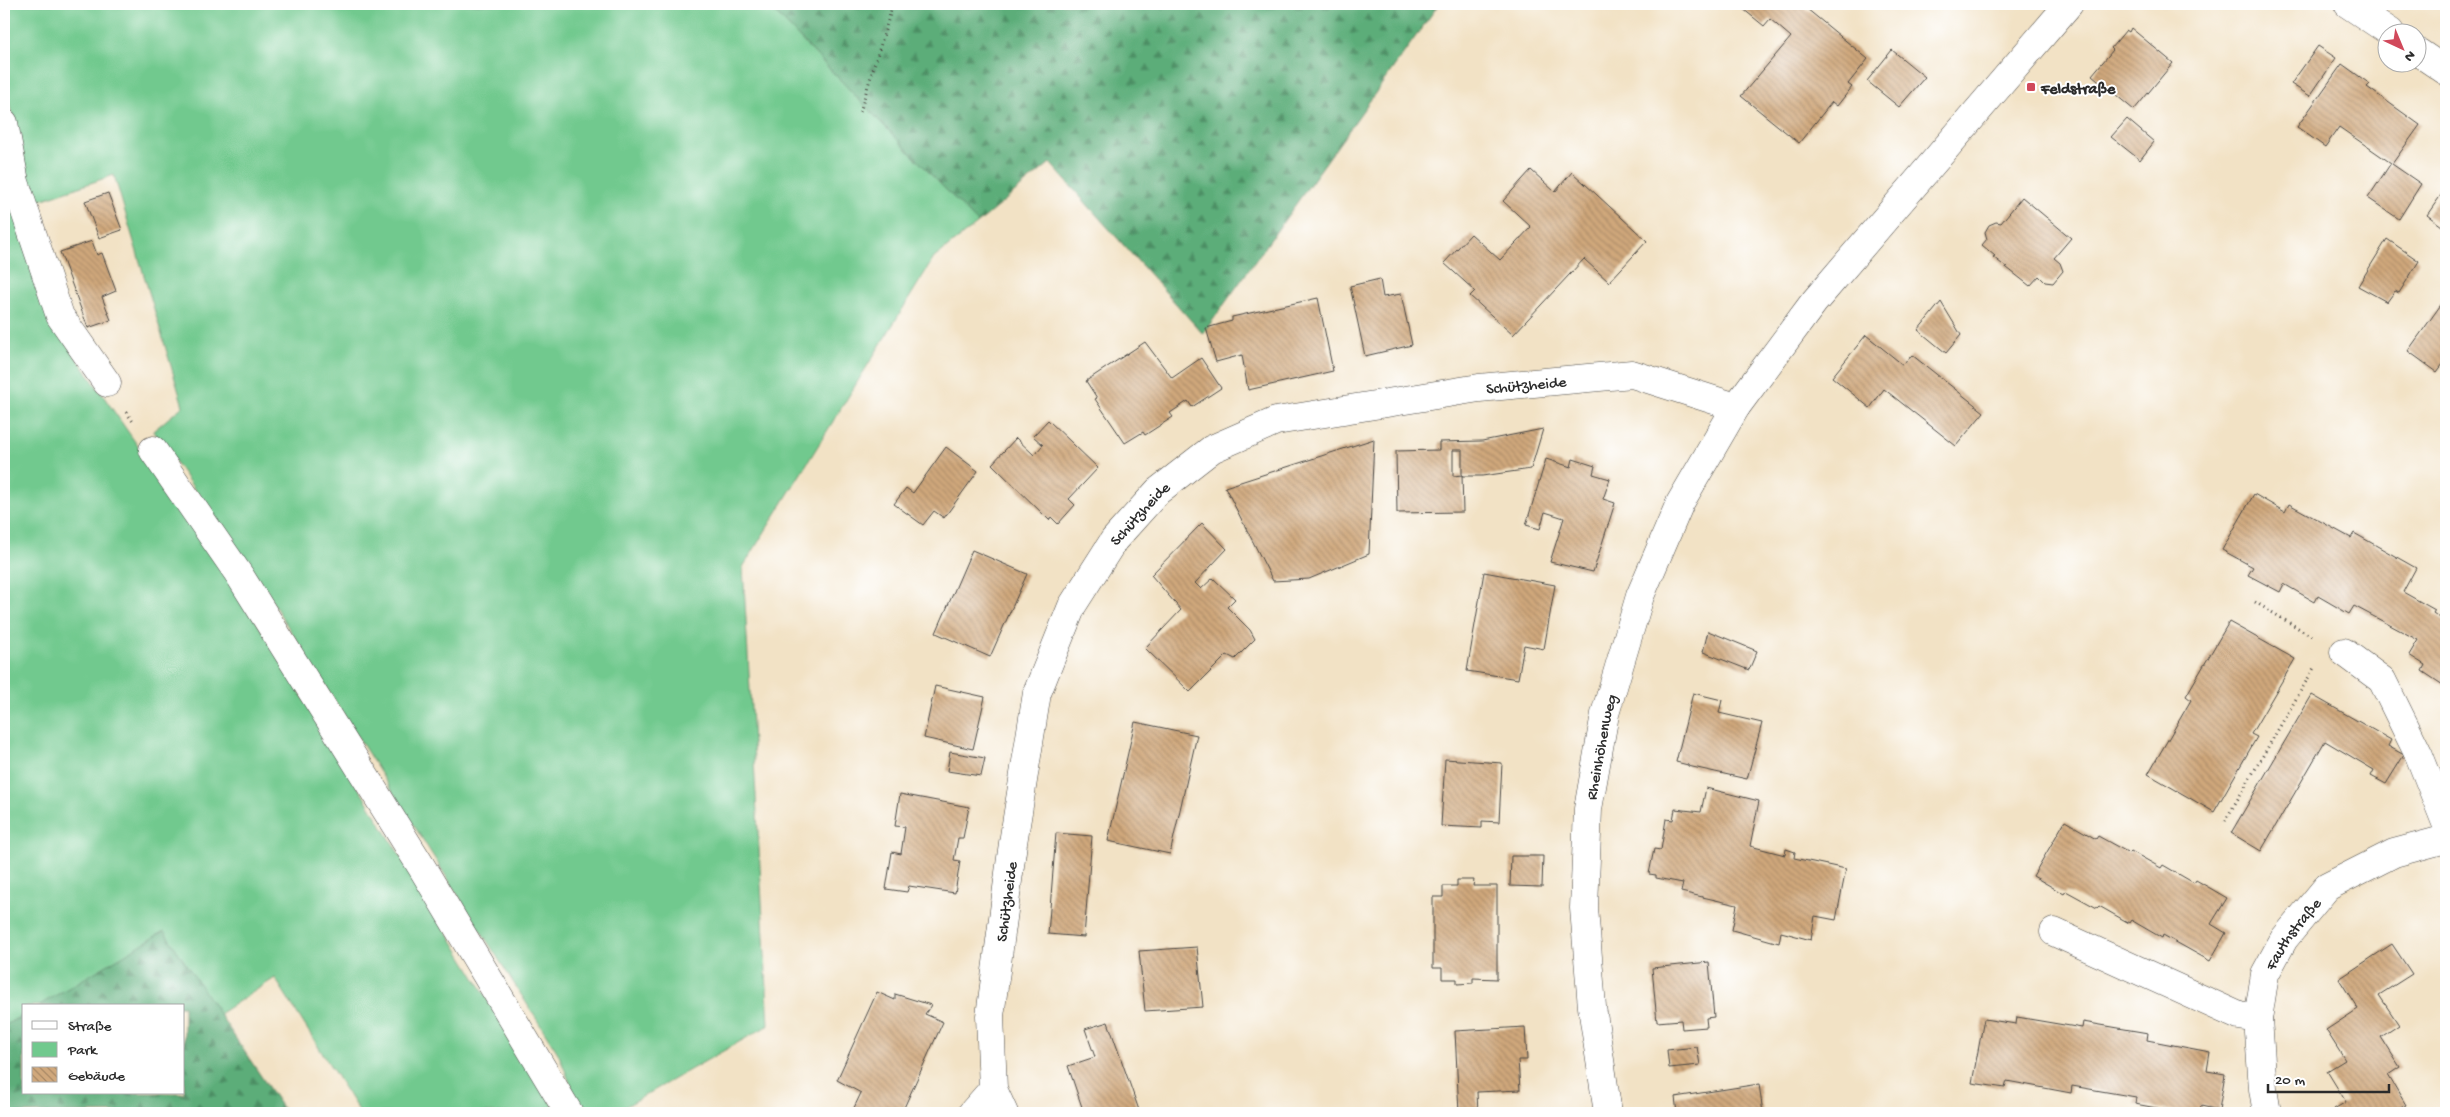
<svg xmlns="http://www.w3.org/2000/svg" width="2450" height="1117" font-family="'Gochi Hand',sans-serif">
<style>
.green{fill:#71c98e;stroke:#4e7a5c}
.forest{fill:url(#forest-firs);stroke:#446c52}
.building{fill:url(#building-back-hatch)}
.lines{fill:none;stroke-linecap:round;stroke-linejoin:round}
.minor-casing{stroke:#494642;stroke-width:29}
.path{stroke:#494642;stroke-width:3;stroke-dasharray:1 4;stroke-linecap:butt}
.minor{stroke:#fff;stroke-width:28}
.poi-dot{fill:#d1495b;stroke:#fff;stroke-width:2}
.labels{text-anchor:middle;stroke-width:4;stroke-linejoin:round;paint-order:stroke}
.poi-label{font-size:16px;font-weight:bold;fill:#2b2b2b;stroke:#fff;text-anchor:start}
.street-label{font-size:16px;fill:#2b2b2b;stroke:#fff}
</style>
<defs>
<pattern id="forest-firs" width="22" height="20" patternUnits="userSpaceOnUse" patternTransform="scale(1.25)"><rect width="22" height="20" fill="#5cad79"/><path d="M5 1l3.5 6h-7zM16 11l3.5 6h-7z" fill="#4c8d63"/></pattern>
<pattern id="building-back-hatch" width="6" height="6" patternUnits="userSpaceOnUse" patternTransform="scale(1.25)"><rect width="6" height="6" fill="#d0a87c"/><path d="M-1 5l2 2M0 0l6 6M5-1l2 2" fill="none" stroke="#a98966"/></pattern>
</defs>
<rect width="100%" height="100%" fill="#fff"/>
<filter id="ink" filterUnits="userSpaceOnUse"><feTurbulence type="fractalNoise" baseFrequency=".02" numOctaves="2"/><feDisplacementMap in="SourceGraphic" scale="10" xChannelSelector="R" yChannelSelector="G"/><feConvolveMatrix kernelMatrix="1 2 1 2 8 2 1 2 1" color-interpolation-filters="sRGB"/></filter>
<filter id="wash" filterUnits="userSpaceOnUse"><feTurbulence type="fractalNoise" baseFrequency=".0096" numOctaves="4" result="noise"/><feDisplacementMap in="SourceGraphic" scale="20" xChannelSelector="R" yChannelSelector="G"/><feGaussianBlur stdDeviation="1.12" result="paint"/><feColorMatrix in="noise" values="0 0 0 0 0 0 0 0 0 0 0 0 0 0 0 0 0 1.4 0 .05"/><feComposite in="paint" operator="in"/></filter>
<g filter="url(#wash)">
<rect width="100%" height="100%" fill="#f2e2c5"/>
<!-- green -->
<g class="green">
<polygon points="4,4 767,4 978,223 934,258 743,567 769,1025 614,1113 582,1113 558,1053 252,570 153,431 183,406 114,175 32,203 4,80"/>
<polygon points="4,159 61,335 233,583 558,1113 360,1113 275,978 219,1014 164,932 38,1006 24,1006 24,1014 4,1026"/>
</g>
<!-- forest -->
<g class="forest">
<polygon points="767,4 1439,4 1203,334 1050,163 978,223"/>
<polygon points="164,931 285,1112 4,1113 4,1026 24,1014 24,1093 184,1093 184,1006 38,1006"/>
</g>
<g id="blocks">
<!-- building -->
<g class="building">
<polygon points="1737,4 1801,4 1868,59 1848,84 1852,87 1837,106 1832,102 1799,143 1741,96 1791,37 1770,19 1764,26"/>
<polygon points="2131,28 2173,63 2134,110 2092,75 2113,50 2111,48 2126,30 2129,32"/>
<polygon points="2318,46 2336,58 2310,96 2291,84"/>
<polygon points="1892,50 1925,77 1899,107 1867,81"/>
<polygon points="2342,64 2370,84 2367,87 2420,125 2392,164 2421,184 2399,219 2368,198 2391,163 2339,127 2325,147 2297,127"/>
<polygon points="2127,119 2154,142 2140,160 2111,137"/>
<polygon points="1531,170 1555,192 1572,172 1647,241 1609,282 1584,259 1513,335 1470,296 1475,291 1444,263 1471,234 1500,260 1531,227 1503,201"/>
<polygon points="2446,188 2446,229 2427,215"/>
<polygon points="108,193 122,230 99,238 85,201"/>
<polygon points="2022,197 2071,238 2054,258 2060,263 2063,271 2053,283 2045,282 2039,276 2030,286 1993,257 1995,256 1982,245 1987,239 1985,232 1989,225 1996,222 2001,223"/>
<polygon points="2387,239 2419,261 2399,293 2395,291 2387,302 2358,286"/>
<polygon points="92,241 97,255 102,253 116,291 102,297 111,320 88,328 60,252"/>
<polygon points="1380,279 1383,297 1401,294 1412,345 1365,356 1350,286"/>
<polygon points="1318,298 1333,371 1248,390 1242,355 1216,362 1206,328 1232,321 1232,317"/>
<polygon points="2445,299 2446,360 2437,372 2408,351"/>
<polygon points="1941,302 1961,335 1946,353 1918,330"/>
<polygon points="1866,335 1903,365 1912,355 1984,412 1956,446 1884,389 1870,408 1832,377"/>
<polygon points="1145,342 1172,378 1201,358 1221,388 1192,407 1188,401 1170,413 1173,417 1145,435 1143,432 1125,443 1095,399 1097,398 1086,381"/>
<polygon points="1048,420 1098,468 1069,499 1075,505 1058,524 1051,517 1049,520 992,464 1016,438 1034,455 1043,445 1033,436"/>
<polygon points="1543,429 1531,469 1482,476 1462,476 1462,450 1453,450 1453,476 1462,475 1463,512 1397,513 1396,451 1439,450 1439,442 1482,441"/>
<polygon points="1374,439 1369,554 1309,579 1273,581 1225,487"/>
<polygon points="946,447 978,471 944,518 934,511 923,525 894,504 906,488 913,493"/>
<polygon points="1546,459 1571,467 1573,459 1595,466 1593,474 1610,479 1603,499 1615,503 1593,572 1550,562 1564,518 1545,512 1540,529 1526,525"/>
<polygon points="2254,494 2285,512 2289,504 2351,538 2354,533 2416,568 2403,592 2435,610 2433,613 2446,622 2446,687 2422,671 2425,665 2409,655 2418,640 2354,606 2349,614 2318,596 2315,602 2284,584 2280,592 2248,575 2253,567 2222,550"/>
<polygon points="1202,523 1227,549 1195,583 1201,589 1213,578 1235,599 1227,607 1250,630 1255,639 1235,659 1227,655 1190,692 1145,648 1181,610 1151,575"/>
<polygon points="972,550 1027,574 990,657 936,633"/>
<polygon points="1484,572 1555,585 1544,649 1524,645 1518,679 1467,671"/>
<polygon points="2229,622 2295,659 2251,734 2257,737 2214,812 2148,774 2191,700 2186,696"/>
<polygon points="1708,631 1757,651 1749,670 1703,652"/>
<polygon points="935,686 985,697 973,749 924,738"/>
<polygon points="1693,693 1722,700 1719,713 1762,723 1747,779 1688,766 1688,765 1676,762"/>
<polygon points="2312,695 2391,740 2388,746 2404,755 2386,784 2371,776 2374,770 2325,741 2261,851 2231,833"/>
<polygon points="1135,722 1197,735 1170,854 1108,841"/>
<polygon points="950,752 985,758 981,776 947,771"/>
<polygon points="1445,759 1502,763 1499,822 1482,821 1482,828 1441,826"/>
<polygon points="1706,788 1759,801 1750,846 1785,855 1786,849 1795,852 1794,858 1846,869 1836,920 1815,916 1811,940 1781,932 1779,943 1732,930 1737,905 1681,892 1683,883 1656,878 1656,875 1649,874 1654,849 1661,850 1666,819 1673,820 1675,809 1701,812"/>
<polygon points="900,794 969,807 963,838 958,838 954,860 960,861 955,893 909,886 907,892 886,889 892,852 901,854 905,827 895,826"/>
<polygon points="2065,821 2096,839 2098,836 2129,853 2131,851 2161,868 2163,865 2194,883 2196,880 2227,898 2211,924 2226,933 2210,961 2163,935 2162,938 2131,920 2129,923 2099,906 2097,908 2066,891 2064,894 2033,876"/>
<polygon points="1056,833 1092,836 1084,937 1048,934"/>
<polygon points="1511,856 1543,856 1542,887 1510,886"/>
<polygon points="1457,880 1474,880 1473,886 1497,886 1497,979 1473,978 1473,983 1457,984 1457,979 1442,979 1442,968 1433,968 1433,897 1443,897 1443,886 1457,886"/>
<polygon points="2392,944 2412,974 2379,995 2399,1025 2381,1037 2400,1067 2388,1075 2406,1105 2399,1109 2402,1113 2336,1113 2334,1109 2346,1102 2327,1071 2345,1060 2326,1030 2358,1009 2339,979"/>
<polygon points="1197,947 1203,1007 1145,1011 1139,951"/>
<polygon points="1709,962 1714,1017 1706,1018 1707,1027 1682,1029 1681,1020 1657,1022 1652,968"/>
<polygon points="877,992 895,1000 895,994 931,1005 925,1014 943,1022 903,1110 909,1113 854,1113 852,1112 861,1093 837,1080"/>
<polygon points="2017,1017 2082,1028 2083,1022 2148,1033 2147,1040 2210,1052 2207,1071 2225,1074 2219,1110 2201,1106 2200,1113 2184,1113 2135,1104 2136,1097 2072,1086 2071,1093 2007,1081 2005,1088 1972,1083 1984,1019 2016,1024"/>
<polygon points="1108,1022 1140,1113 1084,1113 1068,1066 1095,1057 1085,1029"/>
<polygon points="1525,1027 1527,1060 1518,1060 1520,1090 1477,1092 1478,1113 1459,1113 1455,1031"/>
<polygon points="1697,1047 1700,1065 1669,1068 1667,1050"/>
<polygon points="1759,1084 1763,1113 1677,1113 1675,1097"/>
</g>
</g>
</g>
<g filter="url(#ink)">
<use href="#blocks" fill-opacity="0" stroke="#494642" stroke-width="1"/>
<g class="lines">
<!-- minor casing -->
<g class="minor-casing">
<g id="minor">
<polyline points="2348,4 2390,32"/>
<polyline points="2418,52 2446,71"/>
<polyline points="4,123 15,182 60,316 107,383"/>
<polyline points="153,450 240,576 421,866 569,1113"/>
<polyline points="2344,652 2382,680 2419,755 2446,823"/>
<polyline points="2054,932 2239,1016 2258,1019"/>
<polyline points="972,1113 993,1089"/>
<path id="s1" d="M 1004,1113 L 993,1089 L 990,1016 L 1013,843 L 1037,693 L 1072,606 L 1114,540 L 1158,491 L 1212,449 L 1276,421 L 1479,388 L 1632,374 L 1736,407"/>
<path id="s2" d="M 1608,1113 L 1592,1007 L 1584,908 L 1588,809 L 1605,714 L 1640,596 L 1680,503 L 1736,407 L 1814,302 L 2069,4"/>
<path id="s3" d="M 2267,1113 L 2263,1089 L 2258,1019 L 2265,974 L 2284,939 L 2327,887 L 2394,853 L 2446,839"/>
</g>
</g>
<!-- path -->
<g class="path">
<polyline points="860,112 893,4"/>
<polyline points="126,412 134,423"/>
<polyline points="2255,602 2313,637"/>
<polyline points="2225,821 2314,668"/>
</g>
<!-- minor -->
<use href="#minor" class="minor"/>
</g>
</g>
<!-- markers -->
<rect class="poi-dot" x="2026" y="82" width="10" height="10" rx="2.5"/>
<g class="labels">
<!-- poi labels -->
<g class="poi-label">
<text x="2041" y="93">Feldstraße</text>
</g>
<!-- street labels -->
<g class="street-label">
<text dy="6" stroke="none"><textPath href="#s1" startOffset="1055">Schützheide</textPath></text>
<text dy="6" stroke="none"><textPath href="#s1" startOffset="635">Schützheide</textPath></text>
<text dy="6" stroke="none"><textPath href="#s2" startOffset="369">Rheinhöhenweg</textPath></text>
<text dy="6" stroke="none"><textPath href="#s1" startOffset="215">Schützheide</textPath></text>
<text dy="6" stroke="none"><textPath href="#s3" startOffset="189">Fauthstraße</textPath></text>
</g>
</g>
<!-- margin -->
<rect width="2450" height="1117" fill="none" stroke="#fff" stroke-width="20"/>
<!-- legend -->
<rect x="22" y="1004" width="162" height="90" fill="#ffffff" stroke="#aaaaaa"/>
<rect x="32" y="1021" width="25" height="8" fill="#ffffff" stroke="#aaaaaa"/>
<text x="68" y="1030" font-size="15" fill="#2b2b2b">Straße</text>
<rect x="32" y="1042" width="25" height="15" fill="#71c98e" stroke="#aaaaaa"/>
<text x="68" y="1054" font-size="15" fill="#2b2b2b">Park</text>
<rect x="32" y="1067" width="25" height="15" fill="url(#building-back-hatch)" stroke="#aaaaaa"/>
<text x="68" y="1080" font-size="15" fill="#2b2b2b">Gebäude</text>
<!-- north arrow -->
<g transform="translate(2402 48) rotate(136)"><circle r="24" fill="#ffffff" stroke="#aaaaaa"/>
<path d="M0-4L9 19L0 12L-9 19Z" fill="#d1495b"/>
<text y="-8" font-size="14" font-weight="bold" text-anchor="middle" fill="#2b2b2b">N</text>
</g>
<!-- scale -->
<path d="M2268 1084v8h121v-8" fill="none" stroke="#2b2b2b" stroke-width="2.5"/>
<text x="2275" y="1084" font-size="15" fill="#2b2b2b" stroke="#ffffff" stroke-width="4" paint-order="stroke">20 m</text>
</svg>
